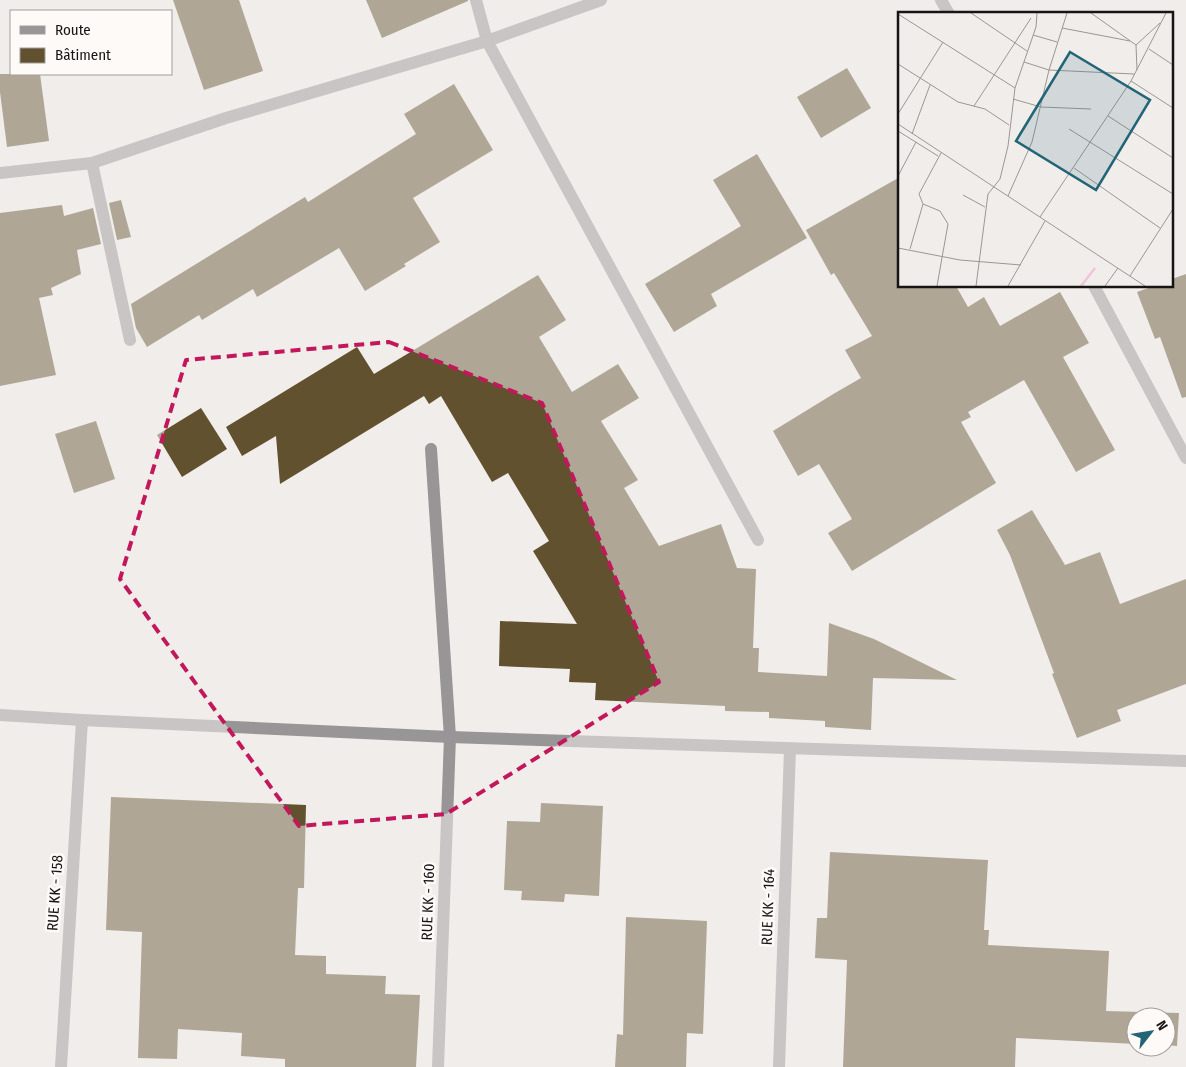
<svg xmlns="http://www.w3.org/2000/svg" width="1186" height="1067" font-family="'Fira Sans Condensed',sans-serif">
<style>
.building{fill:#61512e}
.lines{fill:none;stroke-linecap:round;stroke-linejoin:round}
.minor{stroke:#979595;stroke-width:12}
.marked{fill:none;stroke:#c2185b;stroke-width:4;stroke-dasharray:10 6;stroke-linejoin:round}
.labels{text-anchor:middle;stroke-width:5;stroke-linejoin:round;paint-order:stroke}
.street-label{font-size:15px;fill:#161514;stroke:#fefaf8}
.inset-river{fill:none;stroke:#efc5dc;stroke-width:2.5}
.inset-road{fill:none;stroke:#999795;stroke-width:1}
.view{fill:#226577;fill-opacity:0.15;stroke:#226577;stroke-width:2.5}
.inset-edge{fill:none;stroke:#161514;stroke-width:2.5}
</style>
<rect width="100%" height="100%" fill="#f1edeb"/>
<!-- building -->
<g class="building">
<polygon points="173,0 239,0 263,71 204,90"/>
<polygon points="366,0 468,0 468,1 382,38"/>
<polygon points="847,68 871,108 821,138 797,97"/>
<polygon points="0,74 40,74 49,141 7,147 0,92"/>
<polygon points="454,84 493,150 413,198 440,242 404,264 406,266 365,291 339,248 257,297 253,289 202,320 199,315 147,347 136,328 131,304 305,197 308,202 416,134 404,114"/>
<polygon points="757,154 807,238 711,294 717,306 674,332 645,284 741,226 713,180"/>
<polygon points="900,177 900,286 956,286 968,307 984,297 1000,326 1060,292 1089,343 1063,357 1115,450 1076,472 1024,380 968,412 971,417 961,422 996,483 852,571 828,533 852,519 819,464 798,476 773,431 835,393 861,378 845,350 872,336 834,273 831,275 806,230"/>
<polygon points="121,200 131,237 117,240 109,203"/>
<polygon points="62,205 64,216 93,208 101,244 77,250 81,274 51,288 53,295 39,298 56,375 0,386 0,213"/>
<polygon points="1186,274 1186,397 1182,398 1160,337 1155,339 1137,292 1154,286 1172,286 1172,279"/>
<polygon points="538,275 566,320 539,337 572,392 618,364 639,398 601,421 638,480 624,488 659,546 721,524 737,568 756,569 753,648 759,648 758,672 827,676 829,623 874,639 957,680 873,678 871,730 825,727 825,721 769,718 769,712 725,711 725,706 595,700 596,683 569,682 570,669 499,666 500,621 577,624 533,551 549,541 508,473 492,482 441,396 429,404 424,396 280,484 276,436 242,456 226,427 357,347 374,374"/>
<polygon points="201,408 227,449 182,477 157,435"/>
<polygon points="96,421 115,479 74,493 55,434"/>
<polygon points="1032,510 1065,565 1100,552 1120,604 1186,579 1186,684 1117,710 1121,721 1077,738 1052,674 1054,673 1010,555 997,530"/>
<polygon points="111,797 306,805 304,888 298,888 295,955 326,956 326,974 386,976 385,994 420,995 416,1067 285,1067 285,1059 241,1056 242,1033 178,1029 177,1059 138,1058 142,932 106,930"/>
<polygon points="541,803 603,806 599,896 565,894 564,902 521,900 522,891 504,890 507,821 540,822"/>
<polygon points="830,852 988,860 984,930 989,930 988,945 1109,951 1106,1011 1179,1013 1177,1046 1166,1045 1166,1017 1136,1017 1136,1044 1016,1038 1015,1067 843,1067 847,960 815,958 817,918 827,918"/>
<polygon points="626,917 707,921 703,1034 687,1033 686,1067 615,1067 617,1034 623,1035"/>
</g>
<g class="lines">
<!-- minor -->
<g class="minor">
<polyline points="476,0 487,41 758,540"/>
<polyline points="941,0 949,14"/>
<polyline points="92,163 130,340"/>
<polyline points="0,173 92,163 226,118 487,41 601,0"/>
<polyline points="1094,286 1186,458"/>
<polyline points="431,449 450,737 438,1067"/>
<polyline points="0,715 82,720 450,737 1186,761"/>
<polyline points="61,1067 82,720"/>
<polyline points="779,1067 790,749"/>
</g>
</g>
<!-- marked area -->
<path d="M0 0H1186V1067H0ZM 389,342 L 542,403 L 659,682 L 446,814 L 299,826 L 120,579 L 186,360 Z" fill="#f1edeb" fill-opacity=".55" fill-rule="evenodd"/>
<path class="marked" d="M 389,342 L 542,403 L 659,682 L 446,814 L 299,826 L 120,579 L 186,360 Z"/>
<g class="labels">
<!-- street labels -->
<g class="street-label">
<text transform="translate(55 893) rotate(-86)" y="5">RUE KK - 158</text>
<text transform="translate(428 902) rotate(-88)" y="5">RUE KK - 160</text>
<text transform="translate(768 907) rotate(-88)" y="5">RUE KK - 164</text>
</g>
</g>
<!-- overview -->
<g transform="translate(898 12)">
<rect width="275" height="275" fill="#f1edeb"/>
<path class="inset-river" d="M 183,274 L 197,256"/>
<path class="inset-road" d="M 73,1 L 129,39M 193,1 L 238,33 L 239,58M 0,2 L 117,76M 164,16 L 232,29M 135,23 L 159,30M 238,33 L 262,11M 251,37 L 275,53M 126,50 L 151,58 L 236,62M 0,52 L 60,90 L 87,97 L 111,113M 233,69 L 275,96M 115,87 L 143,95 L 193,97M 76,94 L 133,6M 0,102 L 45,30M 210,104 L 275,146M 0,112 L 247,274M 171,117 L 275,182M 0,119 L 40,144M 14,122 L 32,73M 176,156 L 262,216M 0,164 L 18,130M 65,183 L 87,195M 110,184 L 134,130 L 151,58 L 169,1M 25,192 L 42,199 L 50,212 L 39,274M 142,205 L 233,69 L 268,1M 0,236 L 62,248 L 123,253M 12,237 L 25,192 L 21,182 L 43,141M 232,264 L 275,197M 78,274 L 90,182 L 102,167 L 110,134 L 117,76 L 138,15 L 139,1M 110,274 L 147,209M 207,274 L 220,256"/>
<path class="view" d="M 172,40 L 252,88 L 198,178 L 118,129 Z"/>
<rect width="275" height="275" class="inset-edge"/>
</g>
<!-- legend -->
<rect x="10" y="10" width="162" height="65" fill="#fefaf8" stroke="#a19e9d"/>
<rect x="20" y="26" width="25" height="8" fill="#979595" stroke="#a19e9d"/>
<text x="55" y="35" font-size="15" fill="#161514">Route</text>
<rect x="20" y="48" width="25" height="15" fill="#61512e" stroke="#a19e9d"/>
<text x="55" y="60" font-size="15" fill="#161514">Bâtiment</text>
<!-- north arrow -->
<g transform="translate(1151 1032) rotate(59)"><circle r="24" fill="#fefaf8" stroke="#a19e9d"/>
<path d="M0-4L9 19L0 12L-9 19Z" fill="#226577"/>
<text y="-8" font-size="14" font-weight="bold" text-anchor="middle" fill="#161514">N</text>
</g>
</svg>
